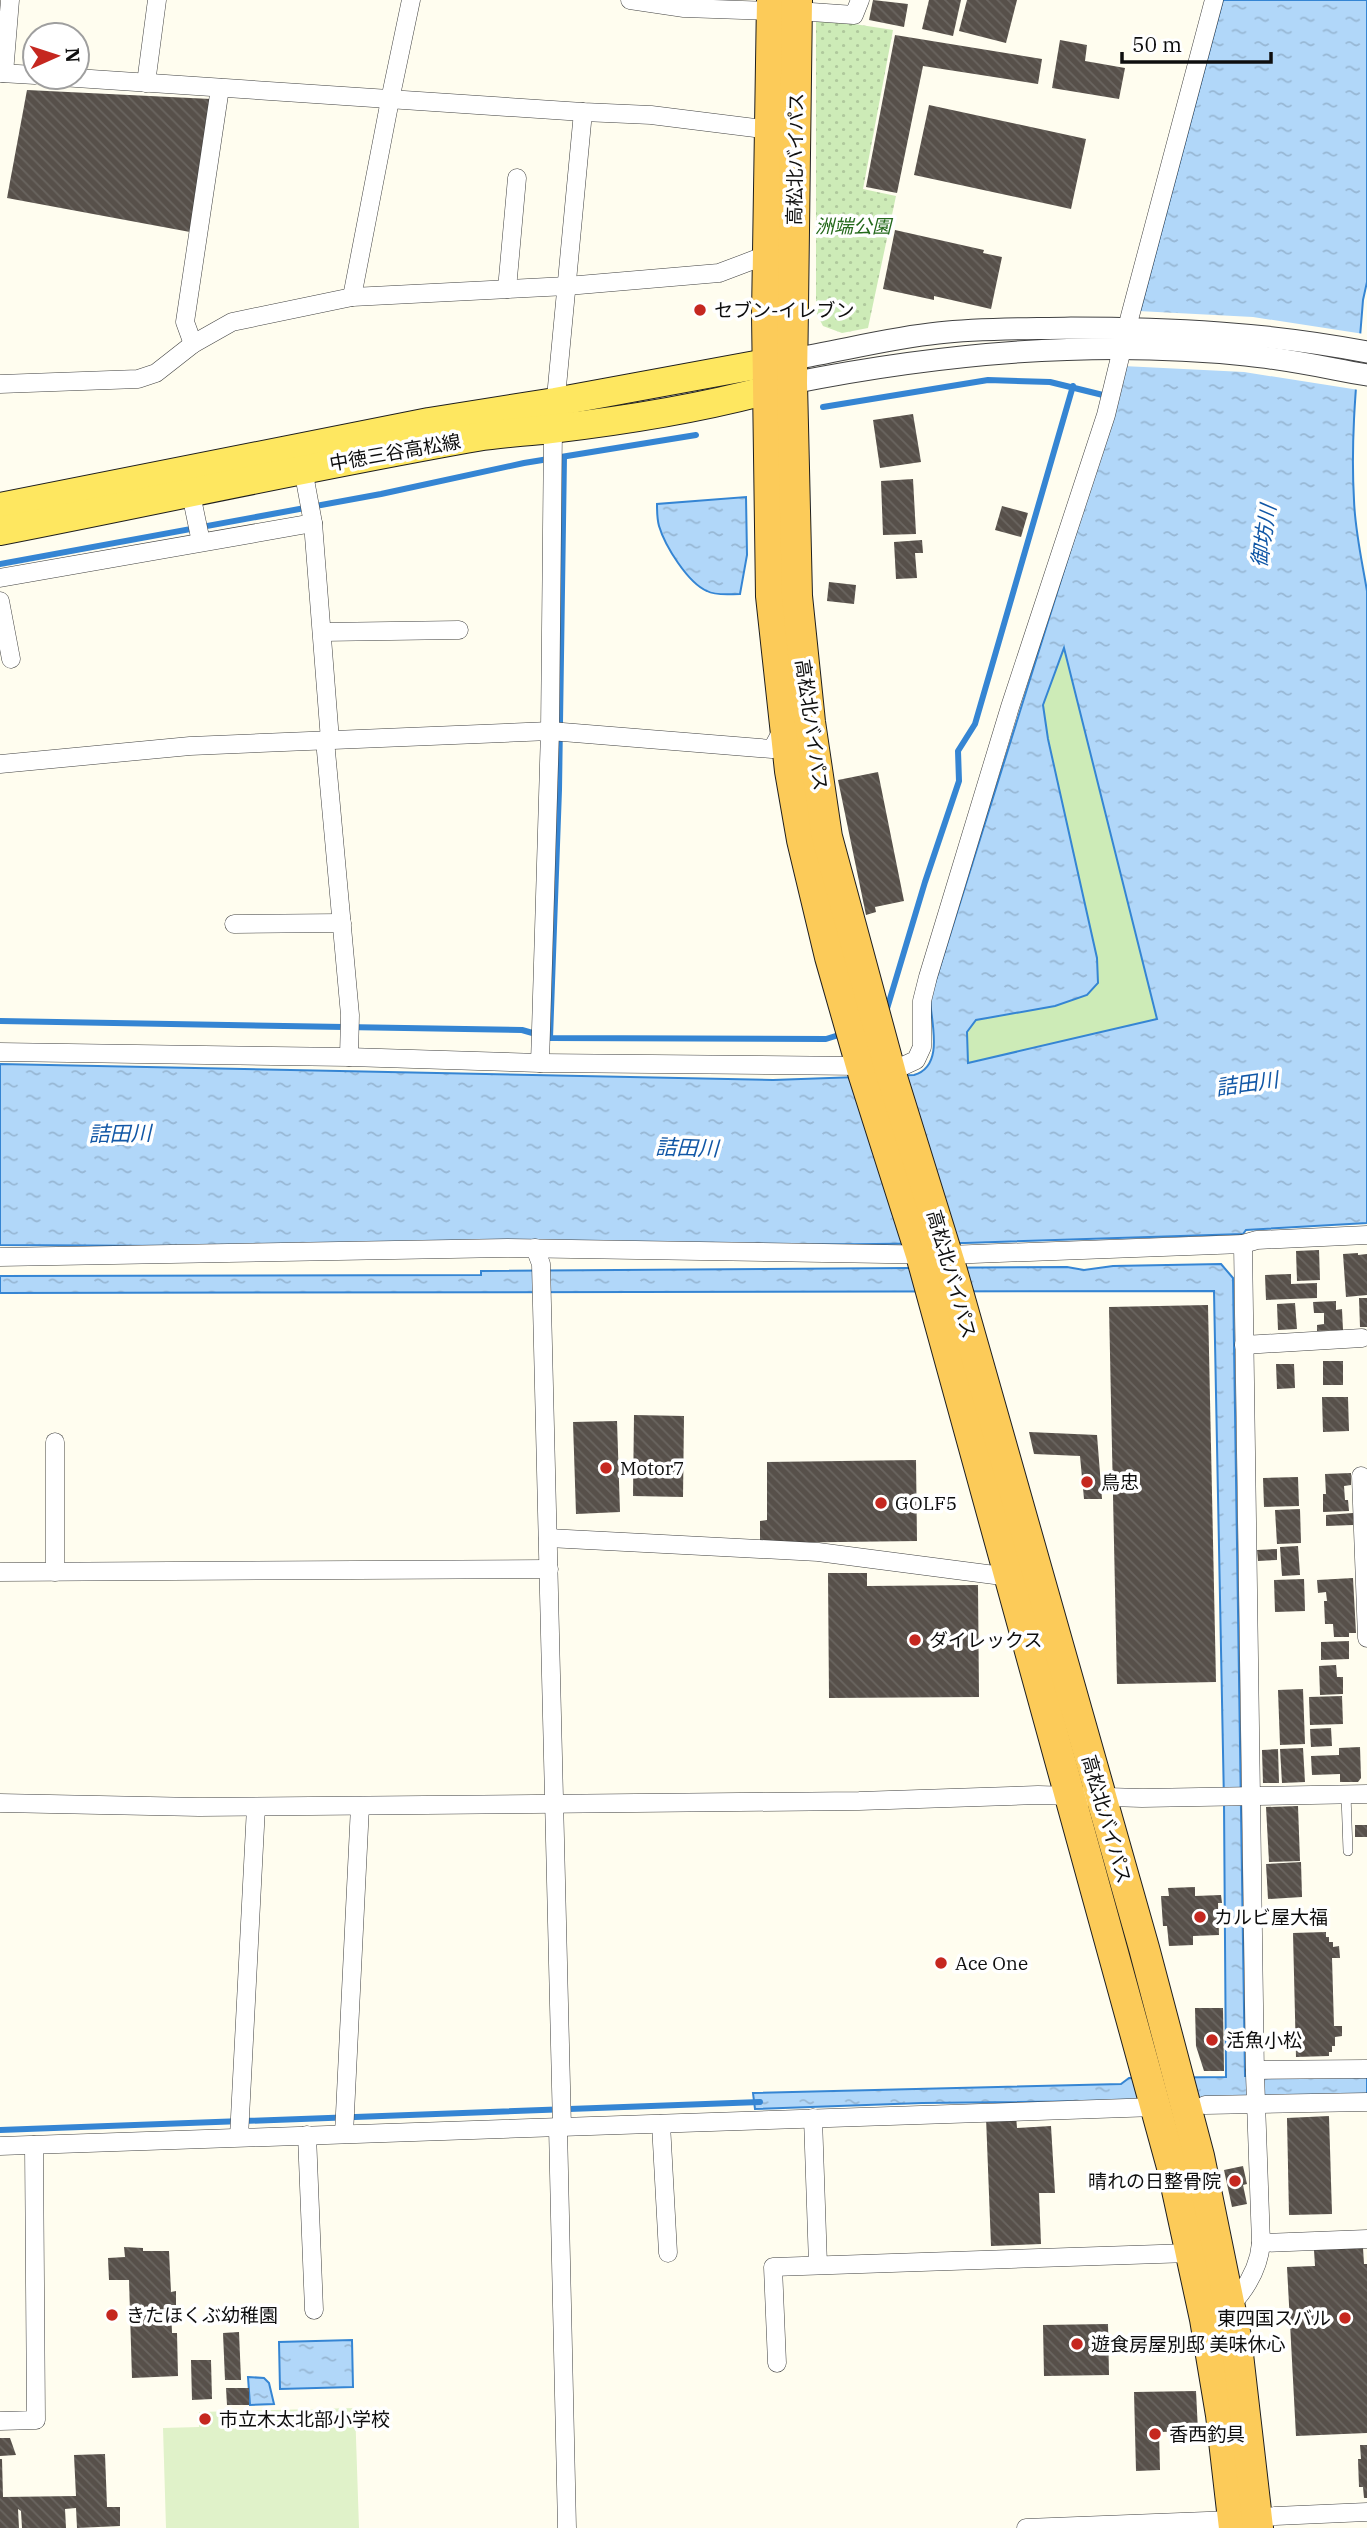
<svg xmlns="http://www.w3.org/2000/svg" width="1367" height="2528" font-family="'IBM Plex Serif','Noto Sans JP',serif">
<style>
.grass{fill:#cdebb7}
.park{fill:url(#park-dots)}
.pitch{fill:#e0f2c9}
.water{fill:url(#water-ripples);stroke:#3585d3;stroke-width:2;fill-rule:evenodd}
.pier{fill:#fffdef}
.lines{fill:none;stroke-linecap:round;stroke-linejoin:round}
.stream{stroke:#3585d3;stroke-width:6}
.building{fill:url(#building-back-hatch)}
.service-casing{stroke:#414141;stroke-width:10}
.minor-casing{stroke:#414141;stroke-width:19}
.tertiary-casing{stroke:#414141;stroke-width:23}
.primary-casing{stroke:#1f1f1f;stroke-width:30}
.trunk-casing{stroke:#1f1f1f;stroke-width:32}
.service{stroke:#fff;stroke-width:9}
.minor{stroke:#fff;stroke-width:18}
.tertiary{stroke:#fff;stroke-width:21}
.primary{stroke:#fee760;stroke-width:28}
.trunk{stroke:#fccb59;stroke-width:30}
.poi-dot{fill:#c5271f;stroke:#fff;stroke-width:2.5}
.labels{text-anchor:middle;stroke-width:7;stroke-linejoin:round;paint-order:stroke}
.street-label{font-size:19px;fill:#0e0e0e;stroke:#fff}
.park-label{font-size:19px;font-style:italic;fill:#24691b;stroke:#fff}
.poi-label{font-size:19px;fill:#0e0e0e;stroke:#fff;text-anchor:start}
.water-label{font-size:21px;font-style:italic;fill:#1157a6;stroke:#fff}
</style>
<defs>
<pattern id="park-dots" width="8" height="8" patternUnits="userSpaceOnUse" patternTransform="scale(1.75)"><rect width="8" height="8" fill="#cdebb7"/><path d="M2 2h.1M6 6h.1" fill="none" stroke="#afc89c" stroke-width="1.8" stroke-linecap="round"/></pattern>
<pattern id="water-ripples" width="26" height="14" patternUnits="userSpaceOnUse" patternTransform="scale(1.75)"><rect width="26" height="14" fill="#b1d7f9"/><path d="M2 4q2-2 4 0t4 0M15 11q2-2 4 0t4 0" fill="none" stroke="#97b7d4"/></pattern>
<pattern id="building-back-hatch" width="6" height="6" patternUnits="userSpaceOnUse" patternTransform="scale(1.75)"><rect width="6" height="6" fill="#57504a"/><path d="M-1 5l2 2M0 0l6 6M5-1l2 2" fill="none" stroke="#6a6560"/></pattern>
</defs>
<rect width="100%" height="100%" fill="#fffdef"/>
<!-- grass -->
<polygon class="grass" points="1064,647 1157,1019 967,1063 967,1032 976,1020 1055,1006 1087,995 1097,983 1097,957 1048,739 1043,704"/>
<!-- park -->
<polygon class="park" points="816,18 893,30 863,189 896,196 868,328 842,333 823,326 816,312"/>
<!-- pitch -->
<polygon class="pitch" points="355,2408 359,2528 166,2528 163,2428 199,2427 199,2412"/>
<!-- water -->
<g class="water">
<path d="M 1223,0 L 1367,0 L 1367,282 L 1363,300 C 1358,366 1350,433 1354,500 C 1355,531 1362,561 1367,591 L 1367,1223 L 1246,1230 L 1243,1234 L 965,1243 L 535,1248 L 0,1245 L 0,1064 L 773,1080 L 914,1075 C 945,1066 931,1022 930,999 L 1112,417 ZM 1064,648 L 1157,1019 L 968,1063 L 967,1032 L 976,1020 L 1055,1006 L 1087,995 L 1098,983 L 1097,958 L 1048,739 L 1043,705 Z"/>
<path d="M 746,497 L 747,555 L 740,594 C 730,594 716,596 707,591 C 688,583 665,546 659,526 C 657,519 657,511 657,504 Z"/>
<polygon points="1221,1264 1233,1278 1245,2076 1367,2074 1367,2098 922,2103 755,2109 753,2093 1121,2084 1129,2078 1226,2077 1224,1803 1214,1291 0,1293 0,1276 481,1275 481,1271 1067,1267 1084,1270 1113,1266"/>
<polygon points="352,2340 353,2387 280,2389 279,2342"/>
<polygon points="248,2377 264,2378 269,2383 274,2404 250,2405"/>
</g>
<!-- pier -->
<polygon class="pier" points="1138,311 1253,317 1364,334 1359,390 1244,372 1123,366"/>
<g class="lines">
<!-- stream -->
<g class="stream">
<polyline points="823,407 988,380 1050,382 1107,396"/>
<polyline points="0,564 381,494 524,463 696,435"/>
<polyline points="886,1012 925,882 959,781 958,751 975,724 1073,386"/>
<polyline points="0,1021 522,1030 550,1038 826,1039 842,1034"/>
<polyline points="550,1038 559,790 564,457"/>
<polyline points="0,2130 760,2102"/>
</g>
</g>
<!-- building -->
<g class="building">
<polygon points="873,0 908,4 904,27 869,20"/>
<polygon points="929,0 961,0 953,36 922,29"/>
<polygon points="967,0 1017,0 1006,43 959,31"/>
<polygon points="895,35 1042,59 1038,84 923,66 897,193 866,187"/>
<polygon points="1060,40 1087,45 1085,61 1125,68 1119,99 1052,88"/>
<polygon points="27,90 211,99 190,232 7,198"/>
<polygon points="929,105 1086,139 1071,209 914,175"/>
<polygon points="895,230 984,250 983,253 1002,257 991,309 934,296 934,300 883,289"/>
<polygon points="913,414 921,462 880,468 873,420"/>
<polygon points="913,479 916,534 883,535 881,481"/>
<polygon points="1002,506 1028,513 1021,537 995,530"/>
<polygon points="922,540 923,553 915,553 917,578 896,579 894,542"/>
<polygon points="829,582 856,585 854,604 827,601"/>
<polygon points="878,772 904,901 875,907 876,912 866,915 838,780"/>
<polygon points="1319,1250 1320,1280 1297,1281 1296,1251"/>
<polygon points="1358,1253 1358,1255 1367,1254 1367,1295 1346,1297 1343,1254"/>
<polygon points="1291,1274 1291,1284 1317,1283 1317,1298 1266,1300 1265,1275"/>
<polygon points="1359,1298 1367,1298 1367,1327 1360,1327"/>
<polygon points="1336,1301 1336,1310 1342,1309 1343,1330 1317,1331 1317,1325 1324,1324 1324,1313 1314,1313 1313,1302"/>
<polygon points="1295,1303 1297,1329 1278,1330 1277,1304"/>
<polygon points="1208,1305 1216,1682 1117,1684 1109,1307"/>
<rect x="1323" y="1361" width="20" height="24"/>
<polygon points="1276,1364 1294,1364 1295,1388 1277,1389"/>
<polygon points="1322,1397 1348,1397 1349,1431 1323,1432"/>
<polygon points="634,1415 684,1416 683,1497 633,1496"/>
<polygon points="617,1421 620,1512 576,1514 573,1422"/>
<polygon points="1029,1432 1097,1435 1102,1499 1084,1499 1080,1456 1034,1454"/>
<polygon points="916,1460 917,1541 760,1543 760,1521 767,1520 767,1462"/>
<polygon points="1351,1473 1351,1485 1344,1486 1345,1500 1348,1500 1349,1511 1323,1512 1323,1494 1326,1494 1325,1474"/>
<polygon points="1298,1477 1299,1506 1264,1507 1263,1478"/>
<polygon points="1300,1509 1301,1543 1277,1544 1275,1510"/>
<polygon points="1353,1513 1353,1525 1326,1526 1326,1515"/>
<polygon points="1298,1546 1300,1575 1282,1576 1280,1547"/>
<polygon points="1277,1549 1277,1560 1258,1561 1257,1550"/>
<polygon points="828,1573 867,1573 867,1586 978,1585 979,1697 829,1698"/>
<polygon points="1353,1578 1356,1633 1349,1633 1349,1637 1334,1637 1333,1624 1325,1624 1324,1601 1327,1601 1326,1592 1318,1593 1317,1580"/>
<polygon points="1304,1579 1305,1611 1275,1612 1274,1580"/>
<polygon points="1349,1641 1349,1659 1321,1660 1321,1642"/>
<polygon points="1336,1665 1337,1677 1343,1677 1343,1694 1320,1695 1319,1666"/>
<polygon points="1303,1689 1305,1744 1280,1745 1278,1690"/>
<polygon points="1342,1696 1343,1724 1310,1725 1309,1697"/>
<polygon points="1331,1728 1332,1746 1311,1747 1310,1729"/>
<polygon points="1360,1747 1361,1778 1358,1782 1340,1782 1340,1774 1312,1775 1311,1756 1339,1755 1339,1748"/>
<polygon points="1303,1748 1305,1782 1282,1783 1280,1749"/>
<polygon points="1278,1749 1279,1783 1263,1783 1262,1750"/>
<polygon points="1298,1806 1300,1861 1269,1862 1266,1807"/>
<rect x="1355" y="1825" width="12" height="12"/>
<polygon points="1301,1862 1302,1897 1268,1899 1266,1864"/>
<polygon points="1195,1887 1195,1896 1221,1895 1222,1903 1218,1903 1219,1935 1193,1936 1193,1945 1169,1946 1167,1926 1163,1926 1161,1896 1169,1896 1168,1888"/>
<polygon points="1326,1932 1326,1937 1329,1937 1329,1942 1333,1942 1333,1947 1339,1946 1340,1958 1332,1958 1334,2026 1342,2026 1342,2036 1335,2037 1335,2046 1332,2046 1332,2052 1329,2052 1329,2056 1296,2057 1293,1933"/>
<polygon points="1195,2008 1223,2008 1224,2071 1204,2071 1196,2046"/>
<polygon points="1016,2116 1017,2128 1051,2126 1055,2193 1039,2193 1041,2244 991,2246 986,2117"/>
<polygon points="1329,2116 1332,2214 1289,2215 1287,2118"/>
<polygon points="1243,2166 1247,2184 1243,2185 1247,2204 1232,2207 1224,2170"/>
<polygon points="124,2247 143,2248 143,2251 169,2251 171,2292 176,2291 176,2307 171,2307 172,2333 177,2333 178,2376 132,2378 129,2280 109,2280 108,2258 125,2257"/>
<polygon points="1363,2248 1364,2264 1367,2264 1367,2433 1296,2436 1287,2267 1315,2266 1314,2250"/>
<polygon points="1108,2324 1109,2375 1044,2376 1043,2325"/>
<polygon points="239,2332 241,2380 225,2380 223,2333"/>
<polygon points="191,2360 211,2360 212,2399 192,2400"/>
<polygon points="226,2388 249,2388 249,2405 227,2405"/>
<polygon points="1196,2391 1198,2431 1159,2432 1160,2470 1136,2471 1134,2392"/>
<polygon points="0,2438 10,2438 16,2455 0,2456"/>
<polygon points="1360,2445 1367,2445 1367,2498 1364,2498 1363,2487 1359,2487 1358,2459 1361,2459"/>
<polygon points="105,2454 107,2507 120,2507 120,2526 77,2528 76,2508 65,2509 66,2528 22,2528 21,2511 18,2509 19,2528 0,2528 0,2459 2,2459 3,2497 76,2496 74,2455"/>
</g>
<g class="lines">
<!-- service casing -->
<g class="service-casing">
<polyline id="service" points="1346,1795 1348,1851"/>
</g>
<!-- minor casing -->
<g class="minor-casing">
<g id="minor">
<polyline points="630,0 684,8 772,11"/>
<polyline points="797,11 854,15 860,0"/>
<polyline points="0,73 35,75"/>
<polyline points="4,73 10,0"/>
<polyline points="61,77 583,112 651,115 779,131"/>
<polyline points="146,83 157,0"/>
<polyline points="507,289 517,178"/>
<polyline points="352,297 390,100 411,0"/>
<polyline points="193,344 185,322 220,88"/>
<polyline points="0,384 138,379 156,373 193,344 232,322 352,297 567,286 719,273 756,259 769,259"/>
<polyline points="303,469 313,523 330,740"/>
<polyline points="191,494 201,542"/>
<polyline points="0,578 313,523"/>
<polyline points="0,601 11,659"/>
<polyline points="322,632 459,630"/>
<polyline points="325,740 350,1015 349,1057"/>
<polyline points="0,764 190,746 550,731 772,749 784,727"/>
<polyline points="234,924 342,923"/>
<polyline points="0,1052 349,1057 540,1063 861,1066"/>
<polyline points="540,1063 550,731 553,429 583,112"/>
<polyline points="889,1066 903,1066 916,1060 922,1047 922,1001 928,977 1010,707 1106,415 1130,316 1214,0"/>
<polyline points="1243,1244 1257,1240 1367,1235"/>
<polyline points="535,1248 541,1264 562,2127"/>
<path d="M 0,1257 L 507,1248 L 947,1255 L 1243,1244 L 1255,2074 L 1261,2243 C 1259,2268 1247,2288 1230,2306"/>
<polyline points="1244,1345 1362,1338"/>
<polyline points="1361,1476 1367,1638"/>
<polyline points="548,1538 818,1552 1010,1577"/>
<polyline points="0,1572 549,1569"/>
<polyline points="55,1572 55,1442"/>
<polyline points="0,1803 199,1807 859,1801 1038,1795 1142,1798 1367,1794"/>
<polyline points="1255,2070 1367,2069"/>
<polyline points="1205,2105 1367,2102"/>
<polyline points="813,2118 818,2265"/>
<polyline points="661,2124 668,2253"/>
<polyline points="558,2127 567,2528"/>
<polyline points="344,2134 360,1806"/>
<polyline points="307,2135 314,2310"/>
<polyline points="239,2137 256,1807"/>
<polyline points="0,2146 1156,2107"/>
<polyline points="1261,2243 1367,2239"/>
<polyline points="777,2363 773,2267 1190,2253"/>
<polyline points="0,2421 36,2420 34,2145"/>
<polyline points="1257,2519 1275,2516 1367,2512"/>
<polyline points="1026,2528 1233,2520"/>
</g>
</g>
<!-- tertiary casing -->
<g class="tertiary-casing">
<g id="tertiary">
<path d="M 792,359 C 841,351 889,338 938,333 C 982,328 1027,329 1071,328 C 1171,328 1269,333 1367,352"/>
<path d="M 792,383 C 942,353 1094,339 1246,355 C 1287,359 1327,368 1367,375"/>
</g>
</g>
<!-- primary casing -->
<g class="primary-casing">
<g id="primary">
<polyline points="0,507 429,422 555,402 789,359"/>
<path d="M 0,531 C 159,500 317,465 477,437 C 501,433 526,432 551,429 C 628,420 714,406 789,384"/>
</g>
</g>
<!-- trunk casing -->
<g class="trunk-casing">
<g id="trunk">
<polyline points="772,0 767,315 771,596 790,771 802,840 830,957 864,1076 921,1255 1172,2167 1205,2319 1221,2415 1234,2528"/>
<polyline points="797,0 792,383 797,596 810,722 827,837 891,1074 950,1264 1144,1948 1199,2156 1236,2337 1258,2528"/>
</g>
</g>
<!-- service -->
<use href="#service" class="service"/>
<!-- minor -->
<use href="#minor" class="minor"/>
<!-- tertiary -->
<use href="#tertiary" class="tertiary"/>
<!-- primary -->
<use href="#primary" class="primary"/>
<!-- trunk -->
<use href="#trunk" class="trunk"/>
</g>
<!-- markers -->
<g class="poi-dot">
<circle cx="700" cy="310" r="7"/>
<circle cx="606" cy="1468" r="7"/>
<circle cx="1087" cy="1482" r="7"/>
<circle cx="881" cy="1503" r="7"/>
<circle cx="915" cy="1640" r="7"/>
<circle cx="1200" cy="1917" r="7"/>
<circle cx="941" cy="1963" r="7"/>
<circle cx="1212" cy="2040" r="7"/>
<circle cx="1235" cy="2181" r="7"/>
<circle cx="112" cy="2315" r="7"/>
<circle cx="1345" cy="2318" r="7"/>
<circle cx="1077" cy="2344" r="7"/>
<circle cx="205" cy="2419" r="7"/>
<circle cx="1155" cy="2434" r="7"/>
</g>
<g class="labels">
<!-- street labels -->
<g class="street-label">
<text transform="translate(795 159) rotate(-89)" y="7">高松北バイパス</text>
<text transform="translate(395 452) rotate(-10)" y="7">中徳三谷高松線</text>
<text transform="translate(812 725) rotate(82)" y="7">高松北バイパス</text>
<text transform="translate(952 1274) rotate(74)" y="7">高松北バイパス</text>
<text transform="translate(1107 1819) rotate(74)" y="7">高松北バイパス</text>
</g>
<!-- park labels -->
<g class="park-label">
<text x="853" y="233">洲端公園</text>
</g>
<!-- poi labels -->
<g class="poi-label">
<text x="714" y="317">セブン-イレブン</text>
<text x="620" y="1475">Motor7</text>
<text x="1101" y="1489">鳥忠</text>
<text x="895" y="1510">GOLF5</text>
<text x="929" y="1647">ダイレックス</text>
<text x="1214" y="1924">カルビ屋大福</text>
<text x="955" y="1970">Ace One</text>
<text x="1226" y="2047">活魚小松</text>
<text x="1221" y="2188" text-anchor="end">晴れの日整骨院</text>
<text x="126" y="2322">きたほくぶ幼稚園</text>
<text x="1331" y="2325" text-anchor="end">東四国スバル</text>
<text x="1091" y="2351">遊食房屋別邸 美味休心</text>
<text x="219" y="2426">市立木太北部小学校</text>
<text x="1169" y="2441">香西釣具</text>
</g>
<!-- water labels -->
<g class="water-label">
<text transform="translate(1264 536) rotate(-81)" y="7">御坊川</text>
<text transform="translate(1247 1084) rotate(-8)" y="7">詰田川</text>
<text transform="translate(120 1134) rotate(-1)" y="7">詰田川</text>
<text transform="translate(687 1148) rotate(2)" y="7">詰田川</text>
</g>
</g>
<!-- north arrow -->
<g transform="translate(56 56) rotate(87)"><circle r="33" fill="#ffffff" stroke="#9f9f9f" stroke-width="2"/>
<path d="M0-5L12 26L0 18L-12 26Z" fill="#c5271f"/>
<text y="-10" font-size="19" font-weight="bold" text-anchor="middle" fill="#0e0e0e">N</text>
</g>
<!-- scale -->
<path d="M1122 52v10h149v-10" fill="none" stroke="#0e0e0e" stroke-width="3.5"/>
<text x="1132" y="52" font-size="21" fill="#0e0e0e" stroke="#ffffff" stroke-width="5" paint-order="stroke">50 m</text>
</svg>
